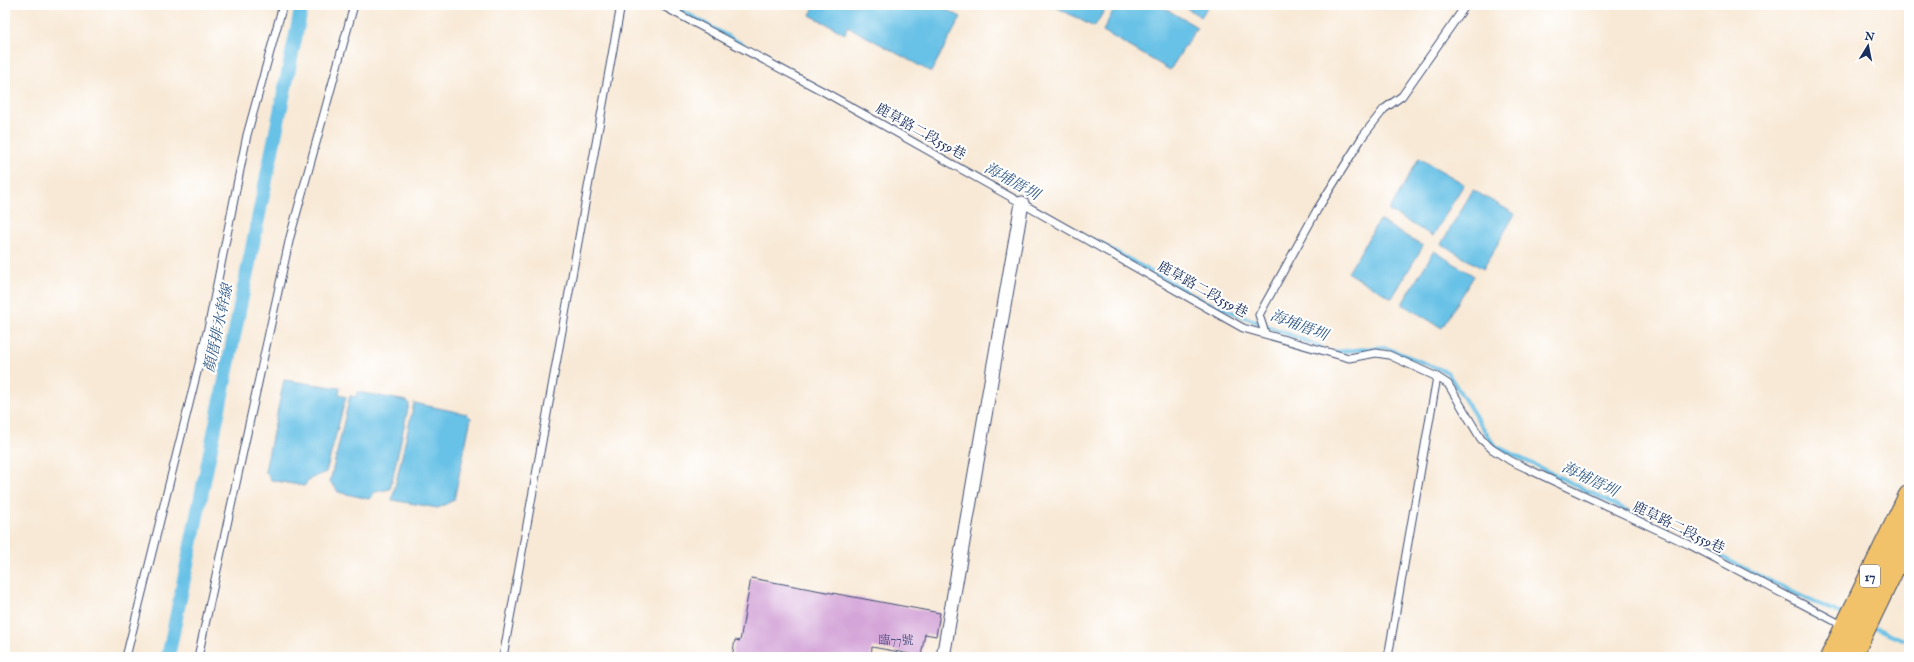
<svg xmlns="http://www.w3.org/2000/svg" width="1914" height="662" font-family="'IM FELL English','Noto Serif TC',serif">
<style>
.water{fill:#68c1e6;stroke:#4278a2}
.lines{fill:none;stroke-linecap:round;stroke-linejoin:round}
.stream{stroke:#68c1e6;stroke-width:4}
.canal{stroke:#68c1e6;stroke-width:14}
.building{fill:#d4a5d8}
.lane-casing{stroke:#3c4b70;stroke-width:9}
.street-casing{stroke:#3c4b70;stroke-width:15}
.primary-casing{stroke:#3c4b70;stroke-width:23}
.lane{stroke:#fff;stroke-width:7}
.street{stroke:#fff;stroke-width:13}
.primary{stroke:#f2c26a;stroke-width:21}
.labels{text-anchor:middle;stroke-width:4;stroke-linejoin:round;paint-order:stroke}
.number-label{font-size:12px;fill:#494c7c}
.shield{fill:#fff;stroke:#5f6d8e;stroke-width:1}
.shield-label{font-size:13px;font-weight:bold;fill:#1b2f5e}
.street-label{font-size:14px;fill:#1b2f5e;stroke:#fff}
.water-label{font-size:15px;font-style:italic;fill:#325b87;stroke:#fff}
</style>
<rect width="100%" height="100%" fill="#fff"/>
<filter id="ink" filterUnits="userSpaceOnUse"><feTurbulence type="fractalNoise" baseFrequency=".025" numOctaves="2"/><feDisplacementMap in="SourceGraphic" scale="8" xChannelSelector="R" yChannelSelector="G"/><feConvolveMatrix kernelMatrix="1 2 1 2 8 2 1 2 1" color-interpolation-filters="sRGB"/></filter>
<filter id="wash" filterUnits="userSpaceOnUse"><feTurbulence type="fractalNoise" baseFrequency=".012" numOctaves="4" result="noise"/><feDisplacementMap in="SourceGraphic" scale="16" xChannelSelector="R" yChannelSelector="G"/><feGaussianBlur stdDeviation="0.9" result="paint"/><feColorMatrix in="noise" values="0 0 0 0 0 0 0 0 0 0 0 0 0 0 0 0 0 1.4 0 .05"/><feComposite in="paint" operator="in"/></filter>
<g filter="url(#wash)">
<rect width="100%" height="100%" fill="#f8e9d6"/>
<!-- water -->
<g class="water">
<polygon points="815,5 938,5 961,17 931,72 847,26 845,34 810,15"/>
<polygon points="1052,5 1108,5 1094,27"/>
<polygon points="1116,5 1159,5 1197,27 1170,70 1103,31"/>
<polygon points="1181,5 1209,5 1201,17"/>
<polygon points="1419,158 1464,184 1433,236 1389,211"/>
<polygon points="1473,190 1515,214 1483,269 1441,244"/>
<polygon points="1379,220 1423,246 1392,298 1348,273"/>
<polygon points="1434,251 1474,276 1442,328 1402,304"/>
<polygon points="284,380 340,388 339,394 346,397 326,472 310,479 304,486 271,480 265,471"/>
<polygon points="357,392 407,401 409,404 390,489 375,492 369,499 338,492 335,487 330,482 350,396 356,397"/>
<polygon points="414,403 467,414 471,418 454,500 438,508 392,500"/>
</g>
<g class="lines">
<!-- stream -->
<g class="stream">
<polyline points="672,5 756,52"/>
<polyline points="1094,240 1204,301 1321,347"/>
<polyline points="1335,352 1384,347 1447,372 1494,445 1807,599 1844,615"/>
<polyline points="1873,627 1909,642"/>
</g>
<!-- canal -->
<polyline class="canal" points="168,657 302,5"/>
</g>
<g id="blocks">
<!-- building -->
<polygon class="building" points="751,578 940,613 936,636 925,634 921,656 872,647 871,657 732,657 735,640 740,641"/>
</g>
</g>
<g filter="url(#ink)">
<use href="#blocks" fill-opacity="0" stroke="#3c4b70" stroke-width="1"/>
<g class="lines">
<!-- lane casing -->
<g class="lane-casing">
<g id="lane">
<polyline points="661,5 828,94 1243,328 1349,358 1376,353 1389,355 1437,377 1448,384 1481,439 1492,449 1511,461 1690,545 1844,626"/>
<polyline points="676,12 680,5"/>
<polyline points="1265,333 1259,315 1317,210 1363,136 1384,109 1402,96 1466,5"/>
<polyline points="126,657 209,324 247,135 283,5"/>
<polyline points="198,657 290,237 354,5"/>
<polyline points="503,657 621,5"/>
<polyline points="1388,657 1437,377"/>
</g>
</g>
<!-- street casing -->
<g class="street-casing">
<polyline id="street" points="943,657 1022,203"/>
</g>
<!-- primary casing -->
<g class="primary-casing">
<g id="primary">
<polyline points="1831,657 1909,496"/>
<polyline points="1851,657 1909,536"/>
</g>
</g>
<!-- lane -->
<use href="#lane" class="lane"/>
<!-- street -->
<use href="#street" class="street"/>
<!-- primary -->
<use href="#primary" class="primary"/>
</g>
</g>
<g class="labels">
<!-- number labels -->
<g class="number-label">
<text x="896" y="644">臨77號</text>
</g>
<!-- shield labels -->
<rect class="shield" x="1860" y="565" width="20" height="22" rx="3"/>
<g class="shield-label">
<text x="1870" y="581">17</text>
</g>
<!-- street labels -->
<g class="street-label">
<text transform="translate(921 131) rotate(29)" y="5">鹿草路二段559巷</text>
<text transform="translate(1203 289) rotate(29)" y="5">鹿草路二段559巷</text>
<text transform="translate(1679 527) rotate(26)" y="5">鹿草路二段559巷</text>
</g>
<!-- water labels -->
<g class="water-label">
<text transform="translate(1012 181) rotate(29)" y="5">海埔厝圳</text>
<text transform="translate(1299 325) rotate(21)" y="5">海埔厝圳</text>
<text transform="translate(218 328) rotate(-78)" y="5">顏厝排水幹線</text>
<text transform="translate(1590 479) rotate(26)" y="5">海埔厝圳</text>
</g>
</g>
<!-- margin -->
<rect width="1914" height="662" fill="none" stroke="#fff" stroke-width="20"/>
<!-- north arrow -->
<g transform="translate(1868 46) rotate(10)" stroke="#ffffff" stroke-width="3" paint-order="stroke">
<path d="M0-3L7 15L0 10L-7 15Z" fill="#1b2f5e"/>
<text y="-6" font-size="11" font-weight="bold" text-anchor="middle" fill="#1b2f5e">N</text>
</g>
</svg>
